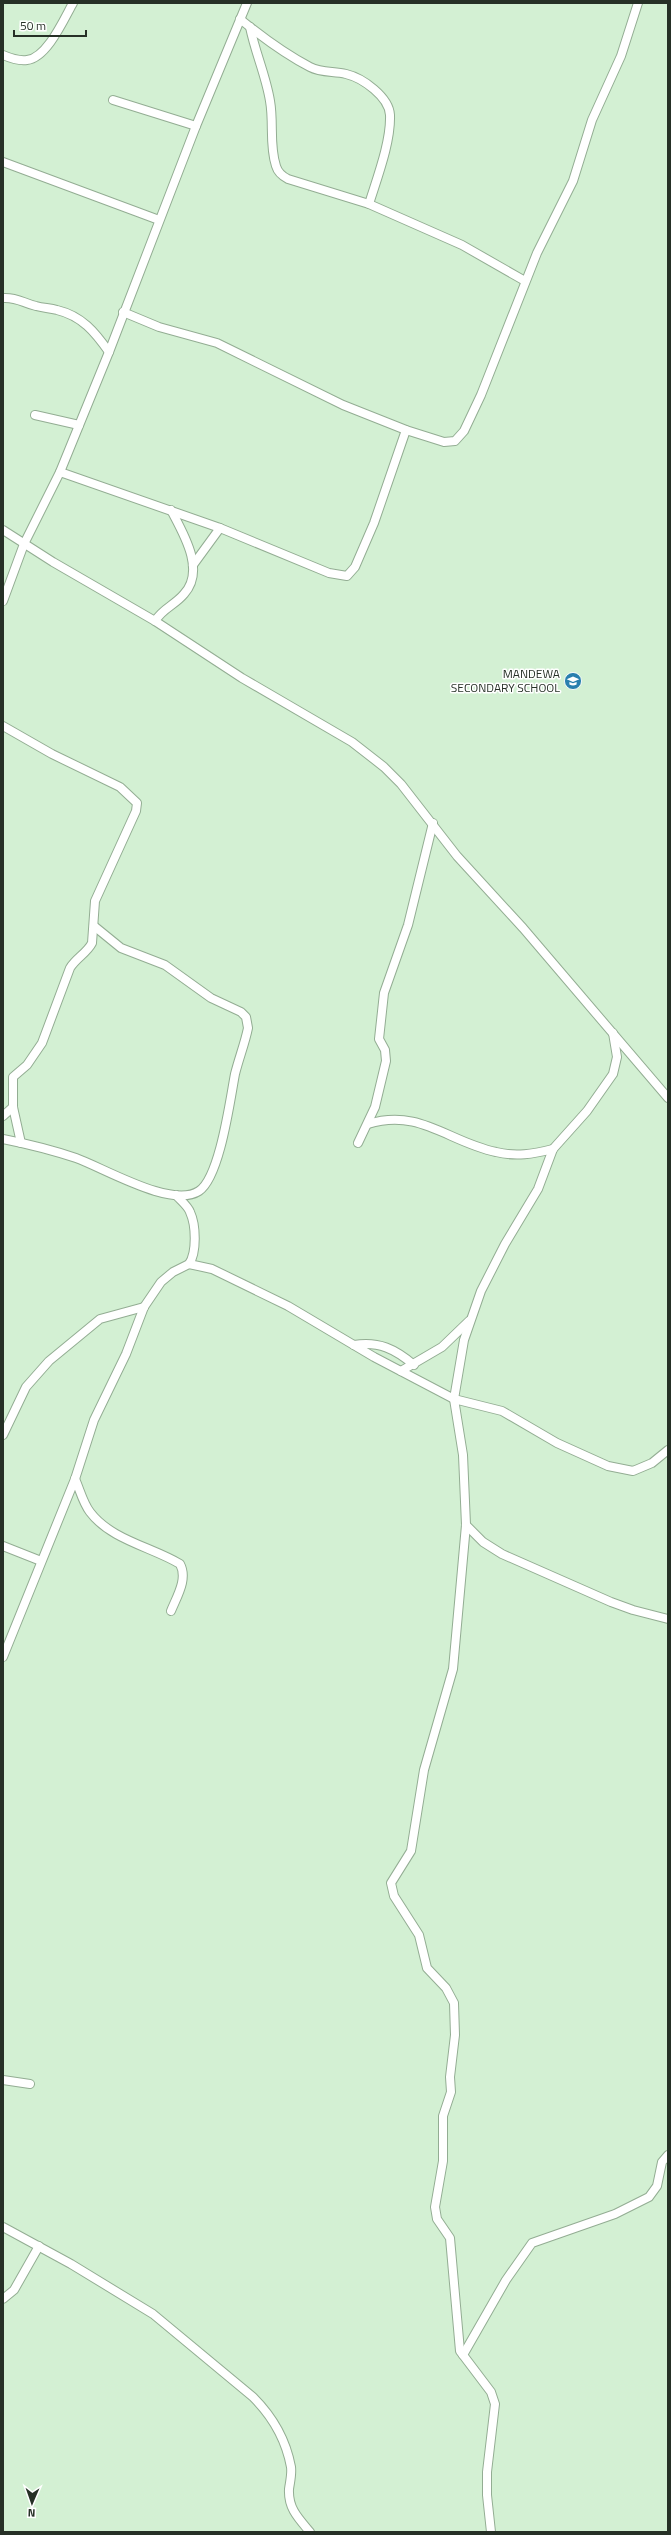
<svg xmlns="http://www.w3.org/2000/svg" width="671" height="2535" font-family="'Titillium Web',sans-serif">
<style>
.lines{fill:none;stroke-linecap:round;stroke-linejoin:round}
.street-casing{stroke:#93ad93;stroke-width:10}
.street{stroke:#fff;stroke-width:8}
.labels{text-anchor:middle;stroke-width:3;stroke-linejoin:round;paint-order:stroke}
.poi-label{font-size:12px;fill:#263026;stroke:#fff;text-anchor:end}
</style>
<rect width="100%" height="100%" fill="#d3f0d3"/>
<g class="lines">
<!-- street casing -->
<g class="street-casing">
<g id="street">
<path d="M 240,19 C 262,37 285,54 310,67 C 321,73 334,71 346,74 C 363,78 389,97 390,115 C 391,142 377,178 369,204"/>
<path d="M 250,27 C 255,52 266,76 270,101 C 274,123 269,145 276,166 C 278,173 282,176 288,179 L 369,204 L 462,245 L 525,281"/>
<path d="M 3,55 C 10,58 20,61 27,60 C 47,58 64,19 73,3"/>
<polyline points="113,100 196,126"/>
<polyline points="3,162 159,220"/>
<path d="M 3,298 C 17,297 23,303 36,306 C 43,308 50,308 57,310 C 82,316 95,332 109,352"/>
<polyline points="123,312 159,327 217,343 343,405 406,430 444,442 455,441 464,431 481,395 537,253 573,181 592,120 621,56 638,3"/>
<polyline points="35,415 79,425"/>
<polyline points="60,472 220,528 329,573 347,576 355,567 374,523 406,430"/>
<polyline points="3,530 53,562 155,621 242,678 352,742 384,767 401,784 457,856 523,928 668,1098"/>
<polyline points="193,565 220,528"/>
<polyline points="3,601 24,544 60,472 109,352 196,126 247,3"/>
<path d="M 155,621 C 163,608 175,605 184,594 C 206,570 183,533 171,510"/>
<path d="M 3,726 L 52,754 L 120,787 L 137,803 L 136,811 L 95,901 L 92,943 C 87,953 76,958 70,968 L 42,1043 L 27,1065 L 13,1077 L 13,1107 L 21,1143"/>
<polyline points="3,1116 13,1107"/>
<path d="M 368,1124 C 420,1108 448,1142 496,1152 C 516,1157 533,1154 553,1149"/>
<path d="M 3,1139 C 28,1144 52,1150 76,1158 C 104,1168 172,1209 199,1191 C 220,1177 230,1100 235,1074 C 239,1058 245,1043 248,1028 L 246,1017 L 241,1012 L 211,998 L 165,965 L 121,948 L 94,926"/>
<polyline points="358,1143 375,1107 386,1061 385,1050 379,1039 384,993 408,925 433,823"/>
<path d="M 176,1195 C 180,1200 188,1206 190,1212 C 196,1225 197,1252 189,1264"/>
<path d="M 354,1345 C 379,1341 395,1349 414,1365"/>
<polyline points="401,1371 442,1347 469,1321"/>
<polyline points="3,1435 26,1387 49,1361 100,1319 144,1307"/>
<path d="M 75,1479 C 80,1490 83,1503 90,1512 C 111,1540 152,1547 180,1564 C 188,1579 177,1596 171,1611"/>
<polyline points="466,1525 483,1542 502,1554 611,1602 633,1610 668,1619"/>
<polyline points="3,1546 41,1561"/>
<polyline points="3,1657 75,1479 94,1420 126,1354 144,1307 161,1282 173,1272 189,1264 212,1269 288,1306 374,1357 454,1399 502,1411 557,1443 608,1466 633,1471 652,1463 668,1450"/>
<polyline points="3,2080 30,2084"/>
<path d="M 3,2227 L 71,2264 L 153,2314 L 253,2397 C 272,2416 286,2440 291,2467 C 292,2474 290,2482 289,2489 C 288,2508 298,2518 310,2532"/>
<polyline points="3,2299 14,2290 39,2246"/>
<polyline points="463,2355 506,2280 532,2243 615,2214 649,2197 657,2186 662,2162 668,2155"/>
<polyline points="491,2532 487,2495 487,2472 495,2404 491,2392 460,2351 450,2238 437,2219 435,2207 443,2161 443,2116 451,2092 450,2077 455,2035 454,2003 446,1988 427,1968 419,1935 394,1896 391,1883 411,1851 424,1770 453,1669 466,1525 463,1455 454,1399 464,1340 481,1291 505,1244 538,1189 553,1149 587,1111 613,1074 617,1057 613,1033"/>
</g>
</g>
<!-- street -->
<use href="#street" class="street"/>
</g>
<!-- icons -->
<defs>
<g id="school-disc" transform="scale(0.9)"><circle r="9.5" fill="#297fae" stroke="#fff"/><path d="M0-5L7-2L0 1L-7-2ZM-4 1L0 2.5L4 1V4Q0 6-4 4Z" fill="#fff"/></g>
</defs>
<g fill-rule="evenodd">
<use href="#school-disc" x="573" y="681"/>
</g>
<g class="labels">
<!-- poi labels -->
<g class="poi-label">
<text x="560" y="678">MANDEWA<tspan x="560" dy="14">SECONDARY SCHOOL</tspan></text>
</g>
</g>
<!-- border -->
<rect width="671" height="2535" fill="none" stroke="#263026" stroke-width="8"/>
<!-- north arrow -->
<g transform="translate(32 2503) rotate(182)" stroke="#ffffff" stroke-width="3" paint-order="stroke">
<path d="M0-3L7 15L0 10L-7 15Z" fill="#263026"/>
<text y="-6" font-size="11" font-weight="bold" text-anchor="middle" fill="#263026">N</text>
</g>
<!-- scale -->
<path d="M14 30v6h72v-6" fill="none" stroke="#263026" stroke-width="2"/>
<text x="20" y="30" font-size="12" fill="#263026" stroke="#ffffff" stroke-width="3" paint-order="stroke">50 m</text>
</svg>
